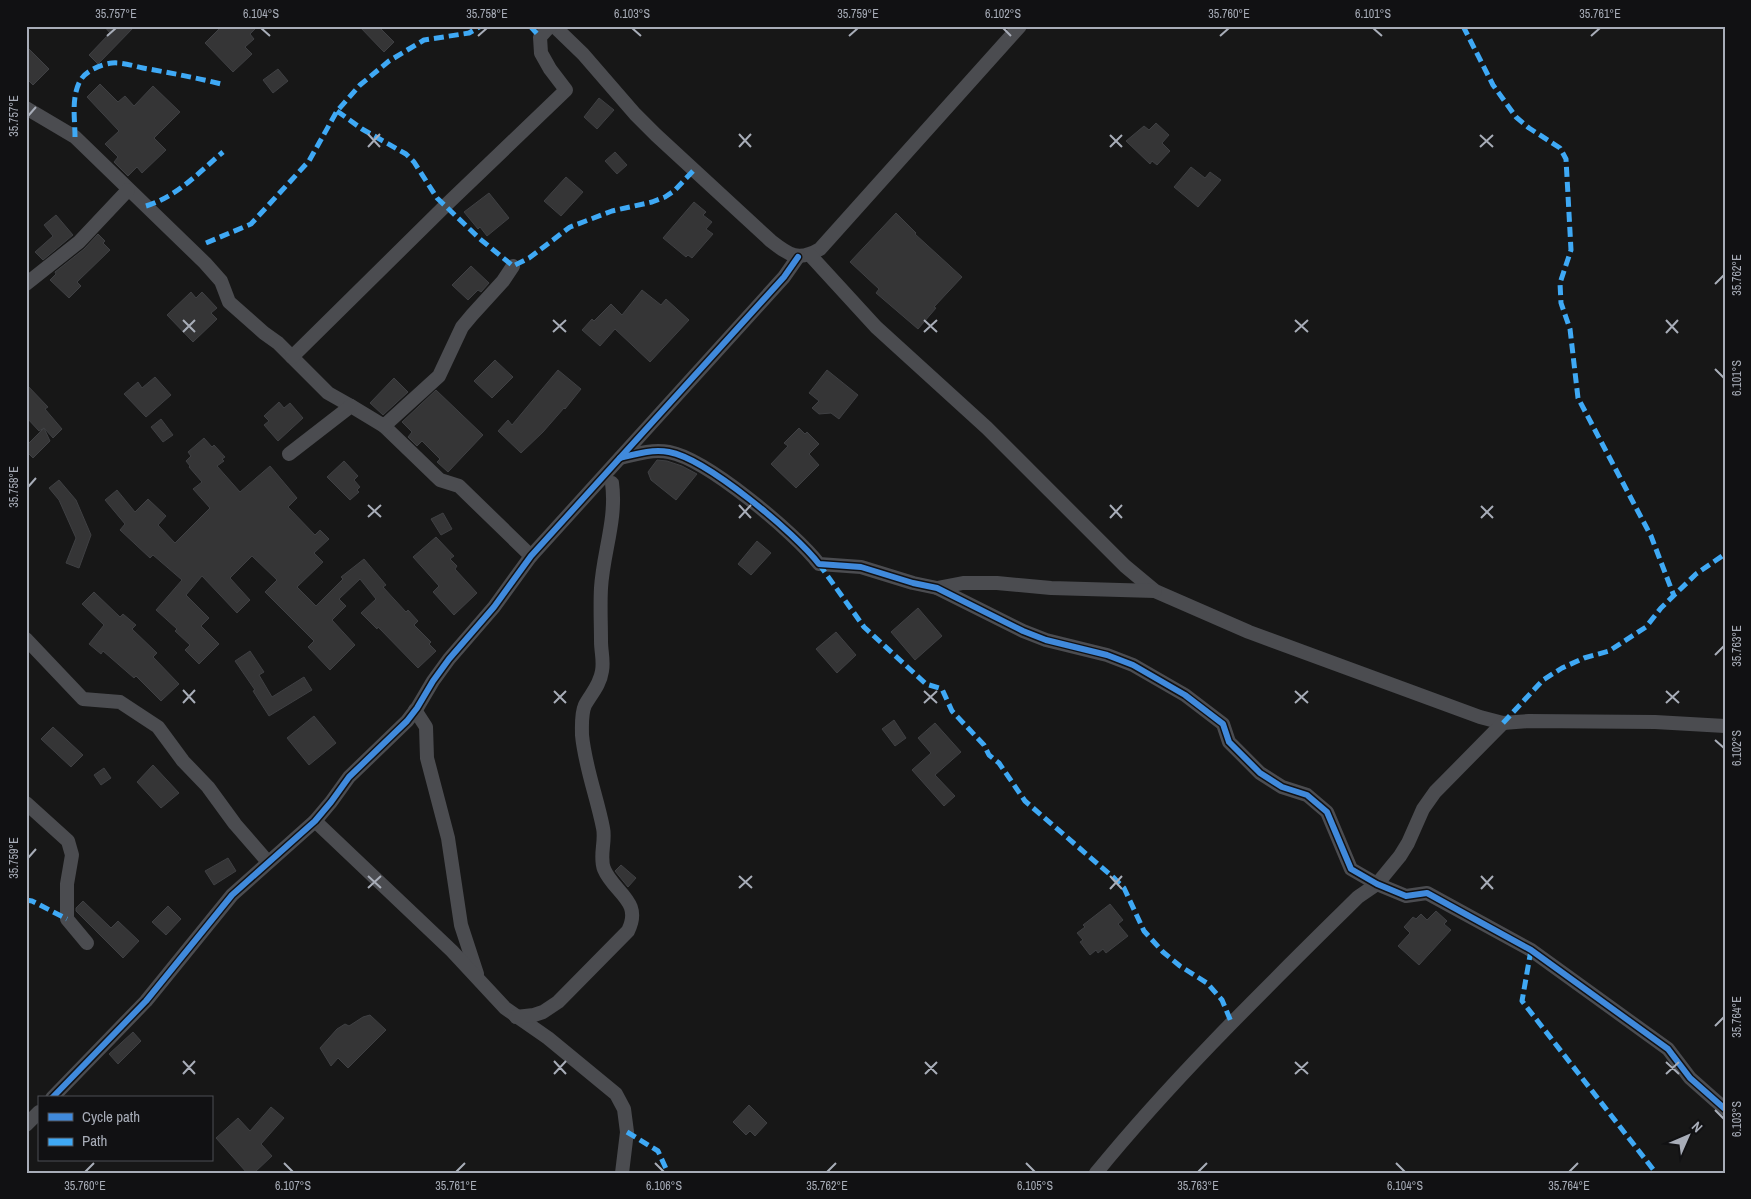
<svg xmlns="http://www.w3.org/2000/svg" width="1751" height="1199" font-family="'Archivo Narrow',sans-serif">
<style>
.building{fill:#353536;stroke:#3f4043}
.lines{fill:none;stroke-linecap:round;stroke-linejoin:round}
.street{stroke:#4b4c50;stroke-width:14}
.quiet{stroke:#3fa9f5;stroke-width:5;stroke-dasharray:10 5;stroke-linecap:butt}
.cycleway-casing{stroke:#111113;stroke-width:9}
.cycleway{stroke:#408adc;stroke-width:6}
.ticks{fill:none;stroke:#a8adb8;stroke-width:2}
.neatline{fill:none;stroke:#a8adb8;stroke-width:2}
.ticks-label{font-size:12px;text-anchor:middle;fill:#a8adb8}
</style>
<rect width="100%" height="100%" fill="#171717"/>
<!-- building -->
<g class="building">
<polygon points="104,26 135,26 98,64 89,55 110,33"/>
<polygon points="222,26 258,26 250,34 254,39 245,47 252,54 233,72 205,43"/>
<polygon points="359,26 378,26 394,42 384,52"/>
<polygon points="26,46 49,69 33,85 26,78"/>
<polygon points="278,69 288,81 273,93 263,80"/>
<polygon points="100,84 118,102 125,96 134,106 153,86 180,112 154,138 166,150 142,173 137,167 128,176 114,162 118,157 105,144 119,131 87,97"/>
<polygon points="599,98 614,110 597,129 584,117"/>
<polygon points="1156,123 1169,135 1162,143 1170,151 1157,165 1152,161 1150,164 1126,141 1144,126 1149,130"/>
<polygon points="615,152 627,165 617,174 605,161"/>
<polygon points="1191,167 1205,178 1210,172 1221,180 1198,207 1174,187"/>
<polygon points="566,177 583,192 561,216 544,201"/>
<polygon points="489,193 509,218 487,236 480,227 478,229 464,212"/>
<polygon points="694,202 706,212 703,215 712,222 706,229 713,234 692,258 688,255 686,257 663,238"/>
<polygon points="896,213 916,233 915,234 962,277 934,307 936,308 918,329 876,293 879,289 850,262"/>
<polygon points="56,215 73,235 43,260 35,252 53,236 44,225"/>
<polygon points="98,234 105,241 103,243 110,250 77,282 81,286 69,298 50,280 56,274 55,272 84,249"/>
<polygon points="471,266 489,283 481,292 478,290 468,300 452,285"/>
<polygon points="642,290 661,305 666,299 689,320 650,362 615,329 600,346 582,330 592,319 594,321 611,304 622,315"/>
<polygon points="191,292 196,298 202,292 217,308 211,313 217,319 193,342 167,315"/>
<polygon points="495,360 513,377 492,398 474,381"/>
<polygon points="558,370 581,389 565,409 564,408 543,432 521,453 498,431 508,420 512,425"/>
<polygon points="827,370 858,395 839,419 831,413 819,414 812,408 819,401 809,393"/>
<polygon points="155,377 171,395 146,417 124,394 138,382 142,388"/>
<polygon points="394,378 408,392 383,415 370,403"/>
<polygon points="26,384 48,407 45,409 62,429 53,438 44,428 39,431 26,417"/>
<polygon points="436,390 483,435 448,472 437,462 440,459 422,441 417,446 408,437 412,432 402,422"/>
<polygon points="279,402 284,408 290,403 303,418 278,441 264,425 269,421 264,416"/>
<polygon points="161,419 173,435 163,442 151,427"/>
<polygon points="44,428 50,441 33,458 26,451 26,446"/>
<polygon points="799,428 805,434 807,432 819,444 809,454 819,465 796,488 771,464 788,446 784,443"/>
<polygon points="204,438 212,447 214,445 225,457 222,459 224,461 217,466 240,492 270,466 297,498 288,507 315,535 320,530 329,539 314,553 323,562 297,587 316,606 343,579 341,577 364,559 386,585 383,587 394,599 406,612 408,610 418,621 414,625 431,642 429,644 436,651 418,668 378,627 377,629 361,613 376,599 360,579 339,599 346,606 332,620 355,645 330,670 308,647 314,641 265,592 277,580 252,556 230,578 250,600 237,613 202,576 186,595 209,618 201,626 219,644 199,664 185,650 190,645 175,631 177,629 156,610 182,580 153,555 150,558 120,530 125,524 105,500 117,490 135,512 148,499 166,516 158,525 175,543 210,508 193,489 202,482 189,467 190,466 186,461 191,456 188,452"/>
<polygon points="657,460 667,461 682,466 697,474 676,500 651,480 648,472"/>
<polygon points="344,461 358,476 354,480 360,487 357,490 359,492 350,500 327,477"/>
<polygon points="59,480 76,500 91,535 79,568 66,563 76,538 59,500 49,488"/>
<polygon points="443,513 452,529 441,535 431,519"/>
<polygon points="436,537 454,556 450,559 457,566 455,569 477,593 454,615 433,592 439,586 413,557"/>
<polygon points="757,541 771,553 751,575 738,564"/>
<polygon points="94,592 120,617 123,614 136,625 132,629 157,653 153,657 179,684 161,701 136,676 134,678 103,651 101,654 89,644 104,625 82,604"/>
<polygon points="918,608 942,636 915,660 891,632"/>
<polygon points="836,632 856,655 837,673 816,649"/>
<polygon points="250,651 264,672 259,675 272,697 304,677 312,690 269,716 253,691 255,690 235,661"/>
<polygon points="314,716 336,743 309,765 287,738"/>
<polygon points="894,720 906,738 895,746 882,729"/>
<polygon points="935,723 961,752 935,775 955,796 944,806 912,770 931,753 918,738"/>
<polygon points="53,727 83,755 71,767 41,739"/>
<polygon points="153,765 179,793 161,808 137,782"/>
<polygon points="104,768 111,778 101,785 94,775"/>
<polygon points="228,858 236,871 214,885 205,871"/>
<polygon points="621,865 636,878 628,887 615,871"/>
<polygon points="83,901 111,928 118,921 139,941 123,958 76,911 76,908"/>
<polygon points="1110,904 1123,920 1118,924 1128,936 1106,953 1103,949 1098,953 1096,950 1090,955 1080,942 1083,940 1077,933 1085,927 1083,925"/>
<polygon points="168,906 181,919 166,935 152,922"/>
<polygon points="1436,911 1447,921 1444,924 1451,930 1419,965 1398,946 1410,933 1404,927 1413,917 1416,919 1421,914 1427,920"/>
<polygon points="370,1015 386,1030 348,1068 338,1058 331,1066 320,1048 337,1029 345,1024 349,1026 363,1017"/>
<polygon points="133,1032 141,1041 118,1064 109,1054"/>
<polygon points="749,1105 767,1123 755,1136 750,1131 746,1135 733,1122"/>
<polygon points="271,1107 284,1118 261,1144 272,1156 254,1173 247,1173 216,1138 238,1118 250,1131"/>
</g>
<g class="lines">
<!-- street -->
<g class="street">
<path d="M 554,26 L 583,54 L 635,114 L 656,135 L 771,241 C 789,255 798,262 820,249 L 1020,26"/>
<polyline points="26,108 75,137 205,263 221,281 229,302 264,333 278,343 328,393 351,406"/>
<polyline points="810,255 876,327 987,428 1125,566 1155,591 1249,632 1480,717 1503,723 1529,721 1655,722 1725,726"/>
<polyline points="26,284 79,242 128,190"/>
<polyline points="292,357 445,206 566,90 550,69 541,53 540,37 550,26"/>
<polyline points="384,426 440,480 459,486 531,556"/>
<polyline points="289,454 351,406 384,426 439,376 462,327 472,315 503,281 513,266"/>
<path d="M 620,458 C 636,454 652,449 669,452 C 707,459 795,533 819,564 L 861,567 L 913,583 L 937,588 L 1023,631 L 1046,640 L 1107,655 L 1133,665 L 1185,695 L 1223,724 L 1229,742 L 1260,773 L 1282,787 L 1307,795 L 1327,812 L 1351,869 L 1377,884 L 1406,896 L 1427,893 L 1531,950 L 1668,1049 L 1690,1078 L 1725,1109"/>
<polyline points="937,588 963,583 997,583 1051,588 1155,591"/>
<polyline points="26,639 83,699 120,702 158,727 183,761 208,787 235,824 268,862"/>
<polyline points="415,710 426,727 427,758 448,838 461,925 477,974"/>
<polyline points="26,803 68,841 72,855 67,884 67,919 87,943"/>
<polyline points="315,821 452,951 505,1008 548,1038 616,1094 624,1109 627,1132 622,1173"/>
<path d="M 516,1017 L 534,1015 L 543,1012 L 558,1002 L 628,931 C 643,901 614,893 604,869 C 599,856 606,841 603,828 C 597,797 585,767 582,735 C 582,726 581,714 585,705 C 591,694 600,685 602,671 C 604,661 601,652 601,641 C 601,624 600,606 601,588 C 603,553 617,519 612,483"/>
<polyline points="52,1098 146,1001 232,895 315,821 331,802 349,777 407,721 417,708 433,681 449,659 494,607 531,556 784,277 798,257"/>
<polyline points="26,1125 39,1112"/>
<path d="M 1096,1173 C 1176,1075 1268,986 1358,897 L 1377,884 L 1400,856 L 1408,843 L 1423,809 L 1435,792 L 1503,723"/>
</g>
<!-- quiet -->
<g class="quiet">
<polyline points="530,26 540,37"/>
<polyline points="1463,26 1493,85 1516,117 1529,128 1560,148 1566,159 1571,250 1560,283 1561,303 1570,329 1578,398 1651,536 1674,596"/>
<polyline points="337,111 362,129 406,154 414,162 437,198 480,239 513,266 529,258 570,227 612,211 652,202 665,197 674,191 694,170"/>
<path d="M 75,137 C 75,119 71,98 80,81 C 85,71 102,64 112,63 C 122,62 133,66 143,68 C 171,73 198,78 225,85"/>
<path d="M 146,206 C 178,196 198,173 223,152"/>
<polyline points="206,243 251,224 309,161 337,111 360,85 389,61 424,40 469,33 481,26"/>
<polyline points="819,564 864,627 926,684 942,689 952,711 984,745 989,755 999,763 1025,801 1114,878 1124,888 1144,931 1163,952 1180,966 1207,983 1222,1000 1232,1024"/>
<polyline points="1503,723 1543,680 1562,668 1584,658 1609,651 1646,627 1661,608 1696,574 1725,554"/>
<polyline points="26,900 32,901 67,919"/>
<polyline points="1531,950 1522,1001 1656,1173"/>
<polyline points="627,1132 658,1151 668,1173"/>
</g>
<!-- cycleway casing -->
<g class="cycleway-casing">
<g id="cycleway">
<path d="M 620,458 C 636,454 652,449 669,452 C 707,459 795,533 819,564 L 861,567 L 913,583 L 937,588 L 1023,631 L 1046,640 L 1107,655 L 1133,665 L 1185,695 L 1223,724 L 1229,742 L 1260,773 L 1282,787 L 1307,795 L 1327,812 L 1351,869 L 1377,884 L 1406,896 L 1427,893 L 1531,950 L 1668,1049 L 1690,1078 L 1725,1109"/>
<polyline points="52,1098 146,1001 232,895 315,821 331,802 349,777 407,721 417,708 433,681 449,659 494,607 531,556 784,277 798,257"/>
</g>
</g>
<!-- cycleway -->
<use href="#cycleway" class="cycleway"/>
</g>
<!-- ticks -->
<path class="ticks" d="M 261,28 L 270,36M 632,28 L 641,36M 1003,28 L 1011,36M 1373,28 L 1382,36M 107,36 L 116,28M 478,36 L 487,28M 849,36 L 858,28M 1220,36 L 1229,28M 1591,36 L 1600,28M 28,116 L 36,107M 368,134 L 380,147M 739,134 L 751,147M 1110,135 L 1122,147M 1480,135 L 1493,147M 368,147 L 380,134M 739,147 L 751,134M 1110,147 L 1122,135M 1480,147 L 1493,135M 1715,284 L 1724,275M 183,320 L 195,332M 553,320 L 566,332M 924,320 L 937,332M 1295,320 L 1308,332M 1666,320 L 1678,333M 183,332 L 195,320M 553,332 L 566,320M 924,332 L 937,320M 1295,332 L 1308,320M 1666,333 L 1678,320M 1715,369 L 1724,378M 28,487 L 36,478M 368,505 L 381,517M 739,505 L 751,518M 1110,505 L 1122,518M 1481,506 L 1493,518M 368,517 L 381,505M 739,518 L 751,505M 1110,518 L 1122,505M 1481,518 L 1493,506M 1715,655 L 1724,646M 183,690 L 195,703M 554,691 L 566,703M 924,691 L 937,703M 1295,691 L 1308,703M 1666,691 L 1679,703M 183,703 L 195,690M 554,703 L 566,691M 924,703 L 937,691M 1295,703 L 1308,691M 1666,703 L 1679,691M 1715,740 L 1724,748M 28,858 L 36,849M 368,876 L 381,888M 739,876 L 752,888M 1110,876 L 1122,889M 1481,876 L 1493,889M 368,888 L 381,876M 739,888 L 752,876M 1110,889 L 1122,876M 1481,889 L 1493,876M 1715,1026 L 1724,1017M 183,1061 L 195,1074M 554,1061 L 566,1074M 925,1062 L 937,1074M 1295,1062 L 1308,1074M 1666,1062 L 1679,1074M 183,1074 L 195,1061M 554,1074 L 566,1061M 925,1074 L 937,1062M 1295,1074 L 1308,1062M 1666,1074 L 1679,1062M 1715,1110 L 1724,1119M 284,1163 L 293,1172M 655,1163 L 664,1172M 1026,1163 L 1035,1172M 1396,1163 L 1405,1172M 85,1172 L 94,1163M 456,1172 L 465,1163M 827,1172 L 836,1163M 1198,1172 L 1207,1163M 1569,1172 L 1578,1163"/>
<!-- border -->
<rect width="1751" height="1199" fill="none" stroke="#111113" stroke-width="55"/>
<!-- legend -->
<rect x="38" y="1096" width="175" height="65" fill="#111113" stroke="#4d4f55"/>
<rect x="48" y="1113" width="25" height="8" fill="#408adc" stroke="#4d4f55"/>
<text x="82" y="1122" font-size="15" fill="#a8adb8">Cycle path</text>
<rect x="48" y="1138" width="25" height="8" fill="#3fa9f5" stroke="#4d4f55"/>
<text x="82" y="1146" font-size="15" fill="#a8adb8">Path</text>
<!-- north arrow -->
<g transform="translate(1688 1136) rotate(45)" stroke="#111113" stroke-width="4" paint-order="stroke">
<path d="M0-4L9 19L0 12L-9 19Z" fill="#a8adb8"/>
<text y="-8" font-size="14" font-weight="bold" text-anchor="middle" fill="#a8adb8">N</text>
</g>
<rect x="28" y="28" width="1696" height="1144" class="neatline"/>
<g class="ticks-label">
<text x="116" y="18">35.757°E</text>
<text x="261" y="18">6.104°S</text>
<text x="487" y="18">35.758°E</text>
<text x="632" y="18">6.103°S</text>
<text x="858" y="18">35.759°E</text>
<text x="1003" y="18">6.102°S</text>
<text x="1229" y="18">35.760°E</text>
<text x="1373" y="18">6.101°S</text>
<text x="1600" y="18">35.761°E</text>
<text transform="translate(14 116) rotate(-90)" y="4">35.757°E</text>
<text transform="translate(1737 275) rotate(-90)" y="4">35.762°E</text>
<text transform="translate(1737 378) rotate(-90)" y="4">6.101°S</text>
<text transform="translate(14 487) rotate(-90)" y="4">35.758°E</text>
<text transform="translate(1737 646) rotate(-90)" y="4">35.763°E</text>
<text transform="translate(1737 748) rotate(-90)" y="4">6.102°S</text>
<text transform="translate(14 858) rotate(-90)" y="4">35.759°E</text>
<text transform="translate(1737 1017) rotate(-90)" y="4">35.764°E</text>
<text transform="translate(1737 1119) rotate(-90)" y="4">6.103°S</text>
<text x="85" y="1190">35.760°E</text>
<text x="293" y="1190">6.107°S</text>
<text x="456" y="1190">35.761°E</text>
<text x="664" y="1190">6.106°S</text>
<text x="827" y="1190">35.762°E</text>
<text x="1035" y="1190">6.105°S</text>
<text x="1198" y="1190">35.763°E</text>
<text x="1405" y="1190">6.104°S</text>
<text x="1569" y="1190">35.764°E</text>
</g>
</svg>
